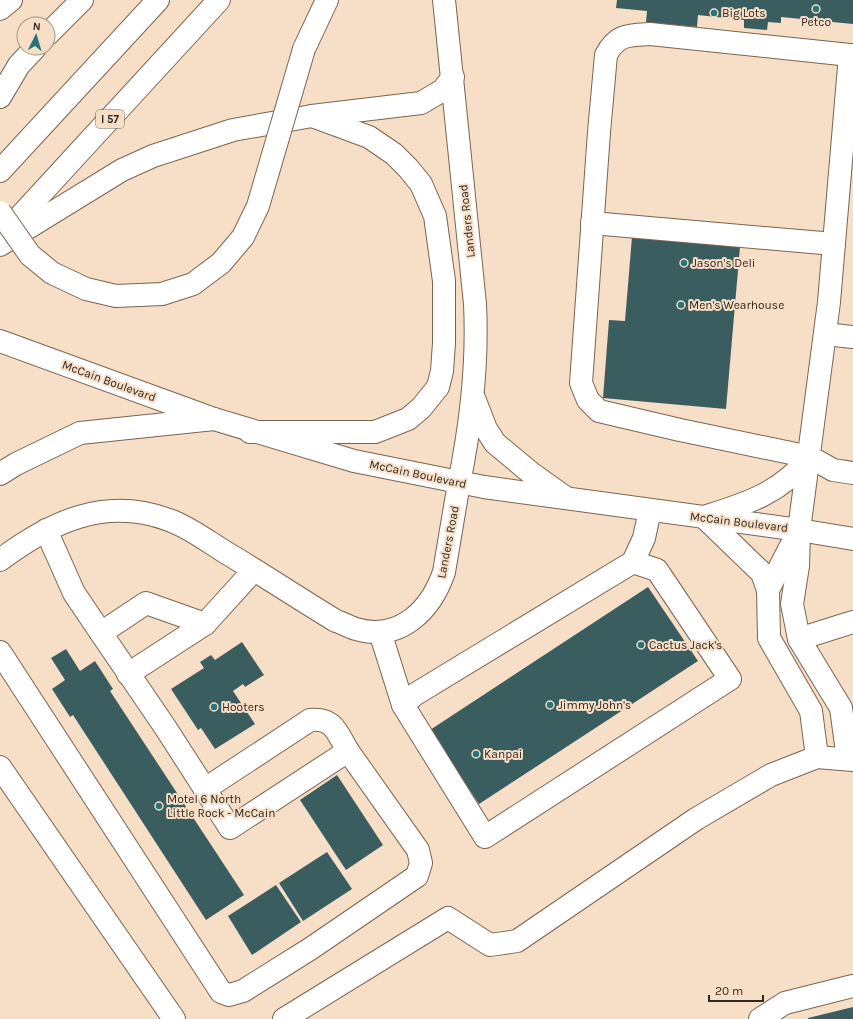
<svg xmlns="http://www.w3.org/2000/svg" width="853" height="1019" font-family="Karla,sans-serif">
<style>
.building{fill:#3a5e60}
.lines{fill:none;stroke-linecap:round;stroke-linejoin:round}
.minor-casing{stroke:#7a6550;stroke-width:24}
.major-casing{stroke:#7a6550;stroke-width:24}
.highway-casing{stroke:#7a6550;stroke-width:24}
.minor{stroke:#fff;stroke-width:22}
.major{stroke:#fff;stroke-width:22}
.highway{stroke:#fff;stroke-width:22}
.major-bridge-casing{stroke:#7a6550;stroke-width:24;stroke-linecap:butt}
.major-bridge{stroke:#fff;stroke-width:22}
.poi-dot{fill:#2a7479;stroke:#f7dec7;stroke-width:1.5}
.labels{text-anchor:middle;stroke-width:4;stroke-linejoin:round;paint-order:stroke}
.shield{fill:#f7dec7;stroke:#6c5e51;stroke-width:1}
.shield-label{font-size:11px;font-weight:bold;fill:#30271e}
.poi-label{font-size:12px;fill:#30271e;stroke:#f7dec7;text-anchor:start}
.street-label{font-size:12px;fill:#30271e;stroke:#f7dec7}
</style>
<rect width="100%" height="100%" fill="#f7dec7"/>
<!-- building -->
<g class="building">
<polygon points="617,0 853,0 853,24 781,17 781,23 768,22 767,30 744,28 744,20 698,15 697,27 646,22 647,11 616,8"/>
<polygon points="632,237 740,247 726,409 603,398 609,320 625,321"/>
<polygon points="648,587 698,661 479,804 430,730"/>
<polygon points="242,642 264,675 245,687 243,684 233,691 255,724 215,749 201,728 198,730 171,689 204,668 200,662 211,655 215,660"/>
<polygon points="66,649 80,671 95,661 113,689 110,691 244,895 206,920 73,715 70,717 52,689 65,680 51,658"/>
<polygon points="337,775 383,845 346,870 300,800"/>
<polygon points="327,852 352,889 303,921 279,883"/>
<polygon points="276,885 301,922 252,955 228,916"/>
<polygon points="853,1007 853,1019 808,1019 808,1018"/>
</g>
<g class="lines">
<!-- minor casing -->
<g class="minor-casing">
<g id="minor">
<path d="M 850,55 L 650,34 C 629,35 617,34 606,55 L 599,132 L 581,383 L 588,400 L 599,411 L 680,430 L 810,457 L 833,470 L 853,473"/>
<polyline points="592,223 834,244"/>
<polyline points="825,334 853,337"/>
<path d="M 810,457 C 779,494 748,503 704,517 L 762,573 L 768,590 L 769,638 L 811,711 L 817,757"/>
<polyline points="46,530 74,593 101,633 146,603 205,624 254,570"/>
<path d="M 0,560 C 51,522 105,496 169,520 C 189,527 207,541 225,552 C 262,574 298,598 336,621 C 343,623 349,627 356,629 C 400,642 431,610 444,572 L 459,483"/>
<polyline points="633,562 657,570 730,679 485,837 403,705 414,695 633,562 644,538 650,510"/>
<polyline points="768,590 796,536"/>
<polyline points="380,632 403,705"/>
<polyline points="799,639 853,622"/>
<polyline points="0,652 221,992 229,995 243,991 310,949 417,876 421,863 418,850 348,751 230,828 165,727 101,633"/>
<polyline points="128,674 205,624"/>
<polyline points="848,759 841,708 799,639 792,604 798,566 799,530 829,302 850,55 853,56"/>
<polyline points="0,767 174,1019"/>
<path d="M 205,789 L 310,720 C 334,717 337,733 348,751"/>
<polyline points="284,1019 448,918 490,945 517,941 696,819 771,775 817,757 853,760"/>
<polyline points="760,1019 785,1003 853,986"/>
</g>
</g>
<!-- major casing -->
<g class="major-casing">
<g id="major">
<path d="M 444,0 L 475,304 C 478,364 471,424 459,483"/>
<polyline points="0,9 11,0"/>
<polyline points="48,34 82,0"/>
<polyline points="304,49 327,0"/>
<polyline points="0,97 19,65 35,48"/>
<polyline points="0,341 214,419 354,461 484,487 799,530 853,539"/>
<polyline points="474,398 486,429 495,443 531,473 566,498"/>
</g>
</g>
<!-- highway casing -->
<g class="highway-casing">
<g id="highway">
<polyline points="0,171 158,0"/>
<polyline points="2,236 219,0"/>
<polyline points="0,245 122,170 153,156 233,130 312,116 421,103 443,90 453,77"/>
<polyline points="250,432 375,432 408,419 421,408 438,387 442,371 444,343 444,281 435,216 421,184 408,168 394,154 369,137 312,116"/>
<polyline points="0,474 16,464 80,433 214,419"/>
</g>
</g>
<!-- minor -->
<use href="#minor" class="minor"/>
<!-- major -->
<use href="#major" class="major"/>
<!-- highway -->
<use href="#highway" class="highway"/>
<!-- major-bridge casing -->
<g class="major-bridge-casing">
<polyline id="major-bridge" points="0,212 30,255 52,273 86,289 116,296 162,294 193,284 221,263 243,237 258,206 304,49"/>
</g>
<!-- major-bridge -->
<use href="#major-bridge" class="major-bridge"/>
</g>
<!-- markers -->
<g class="poi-dot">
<circle cx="816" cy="9" r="4"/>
<circle cx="714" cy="13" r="4"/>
<circle cx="684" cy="263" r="4"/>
<circle cx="681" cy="305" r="4"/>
<circle cx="641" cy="645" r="4"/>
<circle cx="550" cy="705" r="4"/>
<circle cx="214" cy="707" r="4"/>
<circle cx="476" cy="754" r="4"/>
<circle cx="159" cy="806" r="4"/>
</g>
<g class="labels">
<!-- shield labels -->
<rect class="shield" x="96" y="110" width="28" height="18" rx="3"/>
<g class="shield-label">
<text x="110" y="123">I 57</text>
</g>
<!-- poi labels -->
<g class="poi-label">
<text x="722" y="17">Big Lots</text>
<text x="816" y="26" text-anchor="middle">Petco</text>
<text x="692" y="267">Jason's Deli</text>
<text x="689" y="309">Men's Wearhouse</text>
<text x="649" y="649">Cactus Jack's</text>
<text x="558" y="709">Jimmy John's</text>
<text x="222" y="711">Hooters</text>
<text x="484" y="758">Kanpai</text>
<text x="167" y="803">Motel 6 North<tspan x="167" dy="14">Little Rock - McCain</tspan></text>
</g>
<!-- street labels -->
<g class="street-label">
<text transform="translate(467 221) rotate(-96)" y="4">Landers Road</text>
<text transform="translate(109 381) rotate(20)" y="4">McCain Boulevard</text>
<text transform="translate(418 474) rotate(12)" y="4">McCain Boulevard</text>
<text transform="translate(739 522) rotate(7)" y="4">McCain Boulevard</text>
<text transform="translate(448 542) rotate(-79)" y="4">Landers Road</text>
</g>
</g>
<!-- north arrow -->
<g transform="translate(36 36) rotate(5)"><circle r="19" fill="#f7dec7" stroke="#a79583"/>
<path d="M0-3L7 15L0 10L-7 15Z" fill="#2a7479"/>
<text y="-6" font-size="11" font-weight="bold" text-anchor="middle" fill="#30271e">N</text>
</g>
<!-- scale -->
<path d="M709 995v6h54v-6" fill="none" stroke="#30271e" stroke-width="2"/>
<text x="715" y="995" font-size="12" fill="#30271e" stroke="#f7dec7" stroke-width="3" paint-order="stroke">20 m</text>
</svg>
